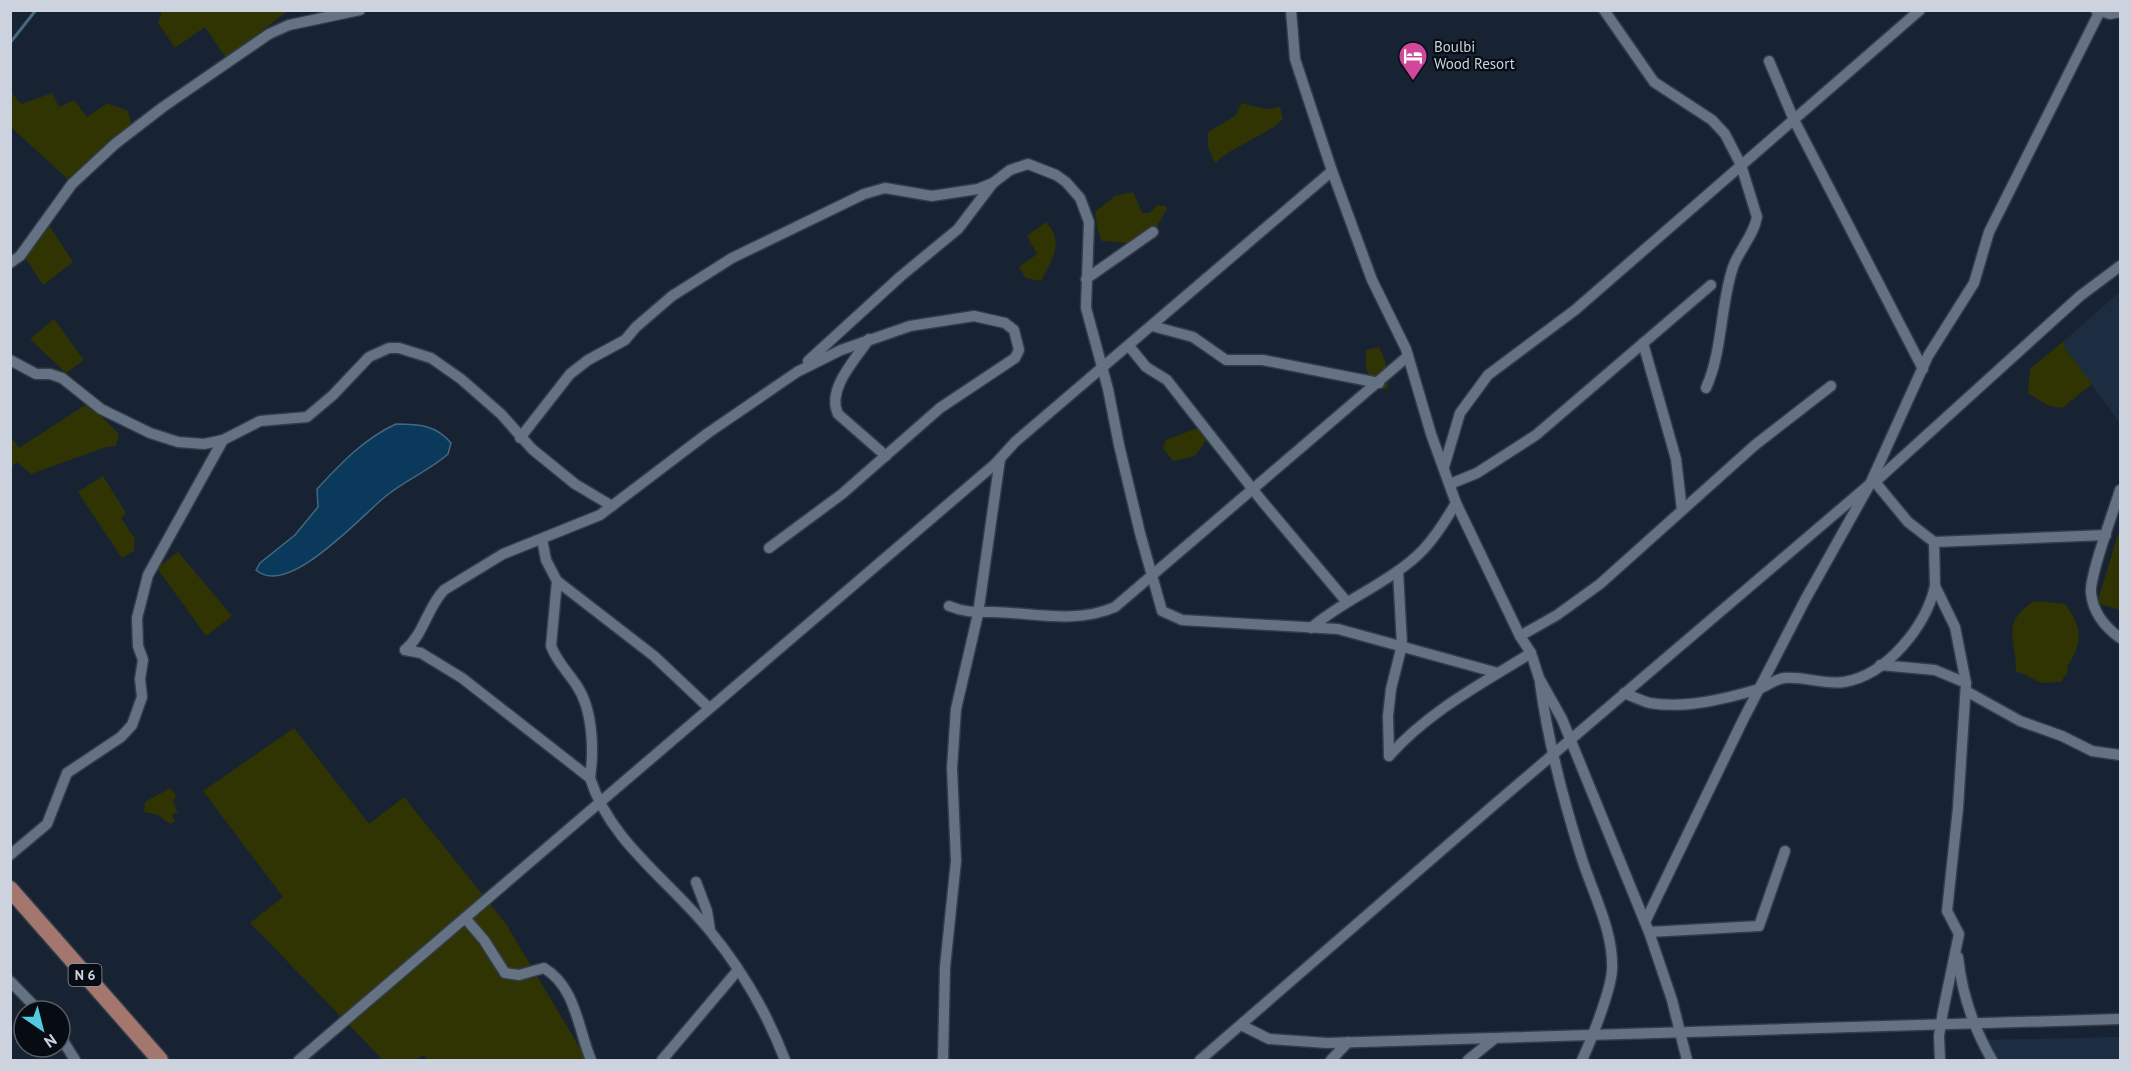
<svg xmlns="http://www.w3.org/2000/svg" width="2131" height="1071" font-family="'PT Sans',sans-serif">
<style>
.built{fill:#1d2d41}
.green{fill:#2f3402}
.water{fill:#0a395c;stroke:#446783;stroke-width:1.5}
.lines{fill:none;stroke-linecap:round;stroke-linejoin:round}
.stream{stroke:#446783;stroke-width:3}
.street-casing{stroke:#333c48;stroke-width:13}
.primary-casing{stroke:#333c48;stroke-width:19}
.street{stroke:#647284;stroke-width:10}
.primary{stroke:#a3776e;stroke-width:16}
.labels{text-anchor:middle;stroke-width:4.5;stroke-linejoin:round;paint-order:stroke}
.shield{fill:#070c13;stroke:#9197a1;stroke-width:1.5}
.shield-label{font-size:14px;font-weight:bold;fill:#ccd3de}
.poi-label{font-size:15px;fill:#ccd3de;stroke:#070c13;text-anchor:start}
</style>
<rect width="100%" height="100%" fill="#172332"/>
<!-- built -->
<g class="built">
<polygon points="2120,292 2120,423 2064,347 2065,340"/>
<polygon points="2120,1037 2120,1060 1997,1060 1982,1040"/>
</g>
<!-- green -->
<g class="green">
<polygon points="162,11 288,11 226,58 205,27 175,48 158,23"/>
<polygon points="10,91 21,104 52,93 59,107 74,100 87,117 108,103 128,111 132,127 100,151 72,183 11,127"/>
<path d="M 1242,103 L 1266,109 L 1280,107 L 1283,119 C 1263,138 1236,144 1215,163 L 1208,147 L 1208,132 L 1235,116 Z"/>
<polygon points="1133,192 1142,213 1150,213 1157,205 1166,206 1167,209 1157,226 1128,243 1102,241 1098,231 1095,212 1115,196"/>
<path d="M 1046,222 C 1065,243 1052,259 1041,281 L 1026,278 L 1019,267 L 1037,254 L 1027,236 Z"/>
<polygon points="48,224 73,262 43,285 24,256"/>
<polygon points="54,319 84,360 66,373 30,339"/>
<polygon points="2065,340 2064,347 2092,384 2062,408 2047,405 2028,393 2030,369"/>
<polygon points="1379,347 1385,360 1388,389 1372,388 1366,367 1366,350"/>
<polygon points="88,403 119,434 116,446 106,447 31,474 17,462 11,467 10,436 19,448"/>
<polygon points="1200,427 1207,439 1195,456 1173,461 1163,448 1166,440"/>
<polygon points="103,476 126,513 121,518 135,539 134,551 122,558 78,492"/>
<polygon points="2120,528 2120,610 2097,603"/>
<polygon points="178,552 232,616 206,636 157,568"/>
<path d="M 2034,601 L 2065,604 C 2084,629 2082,644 2067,667 L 2068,672 L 2061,682 L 2042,683 L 2016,671 C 2016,638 2000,624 2034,601 Z"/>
<polygon points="294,728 369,824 404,797 506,924 587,1060 428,1060 424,1055 415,1060 383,1060 250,923 283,897 203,791"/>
<polygon points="170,788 176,795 173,802 178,812 172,815 175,821 170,824 158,815 144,812 145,802"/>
</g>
<!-- water -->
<path class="water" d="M 396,424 C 419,424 436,425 451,443 L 448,454 C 429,471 405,480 386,496 C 363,514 288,599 256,570 L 260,563 L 295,535 L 318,507 L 317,489 C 341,463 365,438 396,424 Z"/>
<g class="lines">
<!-- stream -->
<polyline class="stream" points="10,43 36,10"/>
<!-- street casing -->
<g class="street-casing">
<g id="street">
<polyline points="1291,10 1295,59 1332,171 1372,280 1406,349 1431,434 1456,503 1520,636 1531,653 1539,678 1562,719 1649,932 1672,1000 1687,1060"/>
<path d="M 1604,10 L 1654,82 L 1712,120 L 1725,134 L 1741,165 L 1757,217 C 1754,235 1739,250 1733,267 C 1720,306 1723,350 1706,388"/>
<polyline points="2096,10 2110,14 2120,12"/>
<polyline points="1769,61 1794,120 1923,369"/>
<polyline points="10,263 20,256 72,184 115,144 163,107 269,34 289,25 360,10"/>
<polyline points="1086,279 1153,232"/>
<polyline points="1152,326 1193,337 1226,360 1263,360 1379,383"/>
<path d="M 869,339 C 856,359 826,389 838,414 L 886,456"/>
<polyline points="1643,343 1676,459 1682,510"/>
<polyline points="1129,346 1146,367 1167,380 1262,501 1346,601"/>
<polyline points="10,360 36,374 50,374 62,378 101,409 150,433 178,442 204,444 223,440 260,421 307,417 333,395 369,357 389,348 399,348 431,358 461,379 501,414 532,449 575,484 612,506"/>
<polyline points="808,361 901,276 958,229 993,183"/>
<polyline points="520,438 570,374 588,360 625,340 636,327 672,296 732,258 864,194 885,188 932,196 978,189 993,183 1010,170 1028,164 1056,175 1066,182 1080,198 1089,222 1086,308 1108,389 1119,445 1140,533 1162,611 1182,620 1338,629 1498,673"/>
<polyline points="1444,467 1460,413 1488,375 1575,310 1920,10"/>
<polyline points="1875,482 2080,296 2120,266"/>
<polyline points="1450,484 1477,473 1536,435 1711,285"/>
<path d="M 2120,490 C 2114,510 2089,577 2091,593 C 2093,613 2105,627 2120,638"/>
<path d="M 542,539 L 546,560 L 557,581 L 551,646 C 557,662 568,672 577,686 C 593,710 594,750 590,778"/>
<polyline points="1934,542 1935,586 1955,627 1966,683 1958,808 1947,911 1959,934 1943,1011 1939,1036 1940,1060"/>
<polyline points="557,581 654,656 709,708"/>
<path d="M 949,606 C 966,613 977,612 994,612 C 1036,613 1076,624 1115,607 L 1408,356"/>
<path d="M 1311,628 C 1342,601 1380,587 1411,561 C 1430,546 1444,523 1456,503"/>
<polyline points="1520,636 1557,615 1600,584 1755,445 1831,386"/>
<path d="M 405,650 C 424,634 427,608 444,590 L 503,554 L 600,515 L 708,433 L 797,372 L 841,350 L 910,326 L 974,316 L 1005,323 L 1014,330 L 1019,350 L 1015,358 L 940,408 L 842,494 L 769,548"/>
<path d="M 405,650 L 421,653 L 462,678 L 590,778 C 610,842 670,881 710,931 C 742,970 767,1013 785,1060"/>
<polyline points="1880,665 1935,670 1966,683"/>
<path d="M 1540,683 C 1548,741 1563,799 1581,856 C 1592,892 1614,931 1612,970 C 1611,990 1591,1041 1582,1060"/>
<polyline points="1966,691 2020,721 2062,736 2092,751 2120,755"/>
<path d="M 1624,693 C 1632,696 1642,701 1650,703 C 1685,709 1725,699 1759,689 C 1767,686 1775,679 1784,678 C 1804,676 1824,685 1844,682 C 1887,675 1926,626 1935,586"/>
<polyline points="1389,756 1388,716 1391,689 1402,645 1398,571"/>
<path d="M 1389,756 C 1429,711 1481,684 1531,653"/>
<polyline points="10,855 47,824 67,773 121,737 132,725 142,697 140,679 143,660 138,646 137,618 148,575 223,440"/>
<polyline points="696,882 707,911 710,930"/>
<path d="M 465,918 L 484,940 L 505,973 L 519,975 L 544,968 C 576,987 578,1029 591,1060"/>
<polyline points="1645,922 1743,720 1805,600 1870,484 1928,356 1974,283 1989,232 2099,13"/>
<polyline points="1649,932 1759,926 1785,851"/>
<path d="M 1958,957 C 1962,995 1973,1027 1992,1060"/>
<polyline points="10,981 39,1011"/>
<polyline points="1241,1025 1269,1039 1327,1043 2120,1019"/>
<polyline points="60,1036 75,1060"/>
<polyline points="299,1060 995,464 1015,442 1332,171"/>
<polyline points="662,1060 738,970"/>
<polyline points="943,1060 945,967 956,861 952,768 956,709 978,614 1000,459"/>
<polyline points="1200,1060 1495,804 1870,484 1875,482 1908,522 1934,542 2106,535"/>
<polyline points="1331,1060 1348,1042"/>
<polyline points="1468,1060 1494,1039"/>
</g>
</g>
<!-- primary casing -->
<g class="primary-casing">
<polyline id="primary" points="10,889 160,1060"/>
</g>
<!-- street -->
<use href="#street" class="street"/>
<!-- primary -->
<use href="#primary" class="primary"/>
</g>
<!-- icons -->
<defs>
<g id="hotel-pin" transform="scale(1.5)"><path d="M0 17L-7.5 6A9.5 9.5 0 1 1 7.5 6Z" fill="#d1479c" stroke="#070c13"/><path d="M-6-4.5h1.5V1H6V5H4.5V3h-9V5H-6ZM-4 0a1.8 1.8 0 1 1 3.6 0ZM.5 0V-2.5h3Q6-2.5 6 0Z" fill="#fff"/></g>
</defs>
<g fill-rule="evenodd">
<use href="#hotel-pin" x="1413" y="56"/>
</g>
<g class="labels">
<!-- shield labels -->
<rect class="shield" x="68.5" y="964" width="33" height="22" rx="4.5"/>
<g class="shield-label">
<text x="85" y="980">N 6</text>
</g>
<!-- poi labels -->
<g class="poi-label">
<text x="1434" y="52">Boulbi<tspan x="1434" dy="17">Wood Resort</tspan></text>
</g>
</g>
<!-- border -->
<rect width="2131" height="1071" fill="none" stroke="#ccd3de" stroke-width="24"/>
<!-- north arrow -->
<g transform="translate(42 1029) rotate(145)"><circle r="28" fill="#070c13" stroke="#565c64" stroke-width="1.5"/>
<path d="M0-4.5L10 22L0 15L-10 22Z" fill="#54cade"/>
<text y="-9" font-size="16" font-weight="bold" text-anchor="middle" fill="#ccd3de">N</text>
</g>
</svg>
